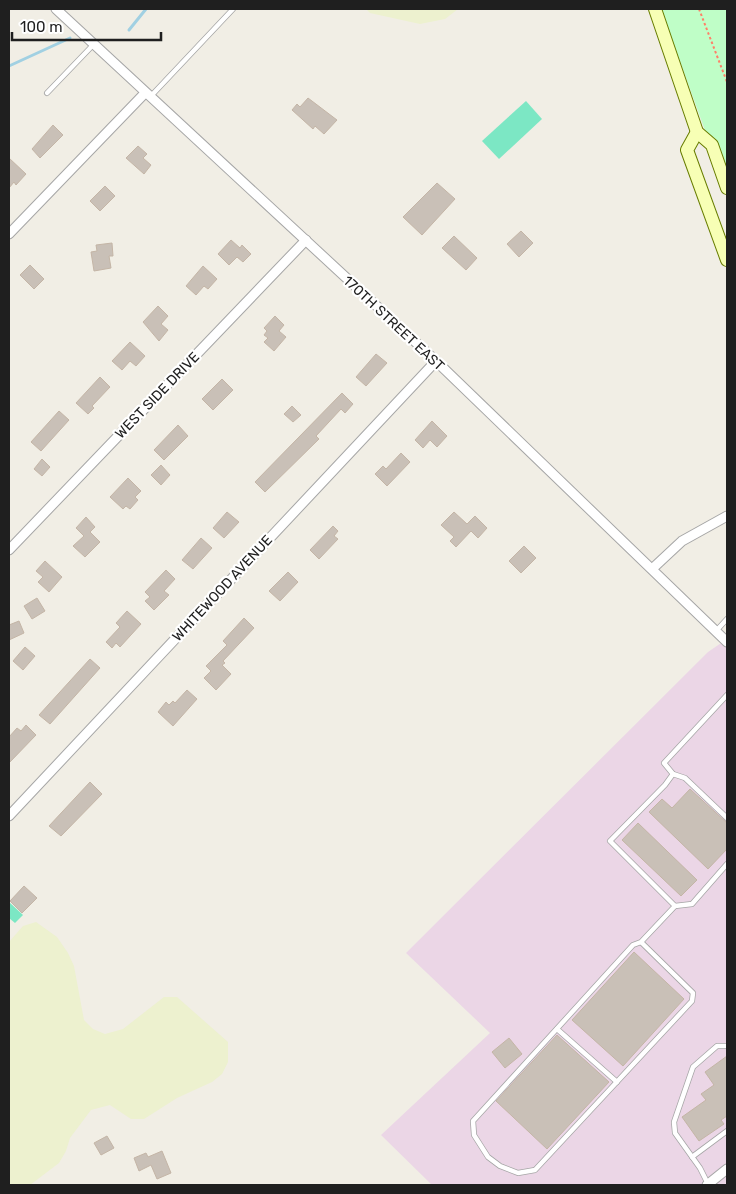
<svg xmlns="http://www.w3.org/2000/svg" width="736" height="1194" font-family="Rubik,sans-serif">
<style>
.industrial{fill:#ebd6e6}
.farmland{fill:#edf1cf}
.park{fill:#bffec7}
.pitch{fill:#7ce7c4}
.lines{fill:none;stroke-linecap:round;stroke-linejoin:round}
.stream{stroke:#a1d0e2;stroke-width:3}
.building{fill:#c9c0b7;stroke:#c4b5a6}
.lane-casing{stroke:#a6a6a6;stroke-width:6}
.street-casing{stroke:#a6a6a6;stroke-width:11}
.secondary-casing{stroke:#687d00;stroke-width:14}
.path{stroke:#ff8068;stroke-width:2;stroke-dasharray:2.5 2.5;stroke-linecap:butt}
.lane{stroke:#fff;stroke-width:4.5}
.street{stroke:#fff;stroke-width:9}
.secondary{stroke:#f7ffb5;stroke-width:12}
.labels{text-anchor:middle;stroke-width:4.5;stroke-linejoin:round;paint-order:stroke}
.street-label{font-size:14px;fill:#1f1f1f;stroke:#fff}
</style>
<rect width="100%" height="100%" fill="#f1eee5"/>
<!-- industrial -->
<polygon class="industrial" points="727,639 727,1185 432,1185 381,1135 490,1033 406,953 708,652"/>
<!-- farmland -->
<g class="farmland">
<polygon points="366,9 458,9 445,19 420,24 370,13"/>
<polygon points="36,922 57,937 68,953 74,966 84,1020 93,1029 105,1034 123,1029 164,997 177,997 228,1042 228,1062 222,1074 212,1082 177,1098 144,1119 131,1119 110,1105 91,1110 70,1138 66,1151 59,1163 30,1185 9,1185 9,942 23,926"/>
</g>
<!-- park -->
<polygon class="park" points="661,9 727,9 727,191"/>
<!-- pitch -->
<g class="pitch">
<polygon points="526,101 542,119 499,159 482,141"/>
<polygon points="9,902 23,915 15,923 9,918"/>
</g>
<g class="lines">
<!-- stream -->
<g class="stream">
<polyline points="129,30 146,9"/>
<polyline points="9,66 70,38"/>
</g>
</g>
<!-- building -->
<g class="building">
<polygon points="308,98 337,120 324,134 315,126 313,129 292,110 297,104 300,107"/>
<polygon points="53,125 63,135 40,158 32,149"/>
<polygon points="138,146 147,154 143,158 151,165 144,174 126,158"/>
<polygon points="9,158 26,174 16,185 14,182 9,188"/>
<polygon points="437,183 455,199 422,235 403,217"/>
<polygon points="105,186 115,196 100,211 90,201"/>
<polygon points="521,231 533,243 519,257 507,244"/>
<polygon points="454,236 477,258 466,270 442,248"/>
<polygon points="231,240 240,248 242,245 251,254 243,262 237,257 229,265 218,254"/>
<polygon points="112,243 113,256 109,256 111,268 94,271 91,252 97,251 96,245"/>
<polygon points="30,265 44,279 34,289 20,275"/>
<polygon points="203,266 217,279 208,289 204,286 196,295 186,286"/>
<polygon points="158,306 168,316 161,324 168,330 159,341 143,322"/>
<polygon points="275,316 284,325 279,331 286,337 274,351 264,342 268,338 264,335 267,331 264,328"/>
<polygon points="130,342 145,356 136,366 130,361 122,370 112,361"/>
<polygon points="376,354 387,363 366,386 356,377"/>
<polygon points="100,377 110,387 92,406 94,408 88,414 76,403"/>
<polygon points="222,379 233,390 213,410 202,399"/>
<polygon points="342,393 353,404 345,413 341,409 316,436 319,439 265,492 255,482"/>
<polygon points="292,406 301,415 293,422 284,414"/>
<polygon points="59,411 69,420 41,451 31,442"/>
<polygon points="432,421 447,436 437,447 430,440 423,448 415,440"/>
<polygon points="178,425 188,436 164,460 154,450"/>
<polygon points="401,453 410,462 387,486 375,474 383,466 386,469"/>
<polygon points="42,459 50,467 42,476 34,469"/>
<polygon points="161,465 170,475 161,485 151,475"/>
<polygon points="128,478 141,491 135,497 138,500 130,509 126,506 123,509 110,497"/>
<polygon points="227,512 239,522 224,538 213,528"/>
<polygon points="454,512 467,524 475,516 487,528 478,538 471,531 456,547 450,541 454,537 441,525"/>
<polygon points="86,517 95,527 90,532 100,542 85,557 73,546 84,536 76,528"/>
<polygon points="333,526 338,531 334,536 338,539 319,559 310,550"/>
<polygon points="201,538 212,548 193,569 182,560"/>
<polygon points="524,546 536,558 521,573 509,561"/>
<polygon points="45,561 62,577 49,592 38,582 43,577 36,571"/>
<polygon points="166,570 175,579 164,591 169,595 154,610 145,601 150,597 145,592"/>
<polygon points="288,572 298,582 280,601 269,591"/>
<polygon points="37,598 45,611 32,619 24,606"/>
<polygon points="127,611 141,624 120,647 116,643 112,648 106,642 120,627 116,623"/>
<polygon points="244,618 254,628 223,661 225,663 222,665 231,674 216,690 204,678 211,671 206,666 227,645 223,641"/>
<polygon points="19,621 24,633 9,640 9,625"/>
<polygon points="25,647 35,656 23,670 13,661"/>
<polygon points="90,659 100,668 50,724 39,715"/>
<polygon points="187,690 197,699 173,726 158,712 166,702 169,705 173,701 175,703"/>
<polygon points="26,725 36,735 9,763 9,737 17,728 21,731"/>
<polygon points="90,782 102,794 61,836 49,826"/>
<polygon points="690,789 727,823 727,849 708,869 649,812 662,799 672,808"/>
<polygon points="638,823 697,880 681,896 622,840"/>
<polygon points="24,886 37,898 22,913 10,901"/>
<polygon points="634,952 684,999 623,1066 572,1020"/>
<polygon points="557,1035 609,1082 547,1149 496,1101"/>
<polygon points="509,1038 522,1054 505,1068 492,1052"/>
<polygon points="727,1056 727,1116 721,1120 724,1124 699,1141 682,1117 706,1100 701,1094 714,1085 705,1072"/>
<polygon points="107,1136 114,1148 101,1155 94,1143"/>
<polygon points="162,1151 171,1173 157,1179 151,1165 139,1171 134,1158 146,1153 148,1157"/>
</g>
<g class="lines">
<!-- lane casing -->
<g class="lane-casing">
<g id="lane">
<polyline points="47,93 94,44"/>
<polyline points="151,96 233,9"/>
<polyline points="716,631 727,619"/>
<polyline points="673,774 685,778 727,818"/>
<polyline points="675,906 692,904 727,864"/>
<polyline points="641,942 693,993 692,1001 535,1170 518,1173 500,1166 488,1157 474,1135 473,1121 633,945 641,942 675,906 610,841 665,785 673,774 664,763 727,695"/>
<polyline points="557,1029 617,1082"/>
<polyline points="692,1157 727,1131"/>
<polyline points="708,1184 700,1168 675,1133 674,1122 693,1067 717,1046 727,1046"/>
</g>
</g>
<!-- street casing -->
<g class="street-casing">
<g id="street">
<polyline points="56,9 436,361 727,642"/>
<polyline points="9,234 145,93"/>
<polyline points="9,550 306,240"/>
<polyline points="652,569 682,541 727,516"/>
<polyline points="9,816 436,361"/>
<polyline points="707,1185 727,1169"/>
</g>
</g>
<!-- secondary casing -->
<g class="secondary-casing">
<g id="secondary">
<polyline points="655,9 697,132 712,145 727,188"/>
<polyline points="697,132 687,150 727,260"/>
</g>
</g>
<!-- path -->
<polyline class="path" points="699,9 727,82"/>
<!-- lane -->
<use href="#lane" class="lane"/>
<!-- street -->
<use href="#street" class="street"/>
<!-- secondary -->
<use href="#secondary" class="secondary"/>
</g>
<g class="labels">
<!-- street labels -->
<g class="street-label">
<text transform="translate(394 323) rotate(43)" y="5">170TH STREET EAST</text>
<text transform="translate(157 395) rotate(-46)" y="5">WEST SIDE DRIVE</text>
<text transform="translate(222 588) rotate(-47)" y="5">WHITEWOOD AVENUE</text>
</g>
</g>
<!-- border -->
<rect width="736" height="1194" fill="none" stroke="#1f1f1f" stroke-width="20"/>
<!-- scale -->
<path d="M12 32v8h149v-8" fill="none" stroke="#1f1f1f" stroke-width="2.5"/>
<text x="20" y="32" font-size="15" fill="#1f1f1f" stroke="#ffffff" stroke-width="4" paint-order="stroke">100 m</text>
</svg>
